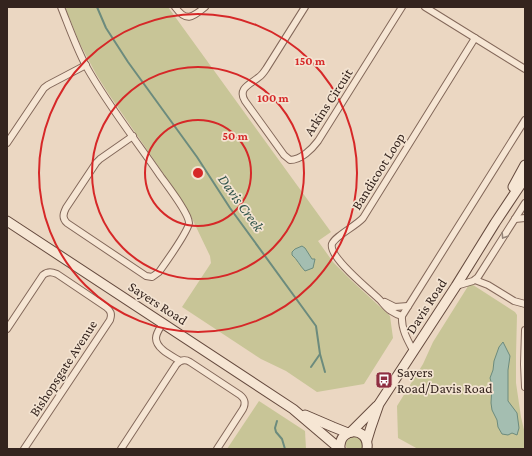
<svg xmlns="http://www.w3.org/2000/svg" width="532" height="456" font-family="'Crimson Pro',serif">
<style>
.green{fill:#c8c597}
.water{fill:#a4beb1;stroke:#6c8b7d}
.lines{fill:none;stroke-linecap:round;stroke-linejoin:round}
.stream{stroke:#6c8b7d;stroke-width:2}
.street-casing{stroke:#83685a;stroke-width:8}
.secondary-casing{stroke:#654a3e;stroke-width:11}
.street{stroke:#f6e6d4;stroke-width:6}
.secondary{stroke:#f6e6d4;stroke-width:9}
.oneway{stroke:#958579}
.ring{fill:none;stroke:#d62828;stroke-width:2}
.labels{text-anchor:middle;stroke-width:3.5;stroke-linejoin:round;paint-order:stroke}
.street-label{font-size:14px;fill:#34241e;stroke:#f3e3d1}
.poi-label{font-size:14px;fill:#34241e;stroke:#f3e3d1;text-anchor:start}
.water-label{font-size:15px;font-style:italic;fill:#2e534a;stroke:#f3e3d1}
.centre{fill:#d62828;stroke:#f3e3d1;stroke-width:2}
.ring-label{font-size:12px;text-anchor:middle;font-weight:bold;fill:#d62828;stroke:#f3e3d1;stroke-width:3.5;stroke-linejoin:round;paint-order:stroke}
</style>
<rect width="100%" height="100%" fill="#ebd7c2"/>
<!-- green -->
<g class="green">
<polygon points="65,7 168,7 331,232 318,241 333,262 352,281 390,316 393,338 364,384 317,392 286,371 261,359 182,307 211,263 210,256 187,208 108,93 96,74 79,42"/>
<polygon points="470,283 515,312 517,315 516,355 516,383 521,417 525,434 525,449 418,449 398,438 397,406 423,364 433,342"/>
<polygon points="259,401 305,431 306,449 227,449"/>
<path d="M 353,437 C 360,437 364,442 362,449 L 347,449 C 344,443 347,439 353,437 Z"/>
</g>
<!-- water -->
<g class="water">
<path d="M 302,246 L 305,248 L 312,259 L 315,259 L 313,268 L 305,271 C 300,266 297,259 292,255 L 292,252 L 295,249 Z"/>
<polygon points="503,342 510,356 508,370 508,401 517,413 519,428 517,435 512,433 508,435 502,434 498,427 497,420 492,410 491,403 492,385 490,378 493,370 494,361 499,347"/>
</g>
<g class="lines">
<!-- stream -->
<g class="stream">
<polyline points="97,7 106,28 128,62 197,157 230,208 316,326 320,354 325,372"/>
<polyline points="311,367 320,354"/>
<polyline points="277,421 275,428 276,432 282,439 285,449"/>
</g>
<!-- street casing -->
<g class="street-casing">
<g id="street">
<path d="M 61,7 C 69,27 76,47 86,66 C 107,104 135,139 159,174 C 166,184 189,213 189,223 C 188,231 164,265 159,272 L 152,277 L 146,276 L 67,223 C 62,218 63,214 66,208 L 96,163 L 100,159 L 133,136"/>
<path d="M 175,7 C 186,22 192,18 205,7"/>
<path d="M 305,7 L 266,69 C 264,72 262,75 259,77 C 251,84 237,88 245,101 L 284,155 L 290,160 C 301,160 312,149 318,141 L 402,7"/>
<polyline points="425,7 525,69"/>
<polyline points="7,143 44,88 48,85 86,65"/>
<polyline points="515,219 525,218"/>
<polyline points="475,280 488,285 514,301 525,304"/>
<polyline points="456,286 473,281 478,277 525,203"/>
<polyline points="385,302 395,307 408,306"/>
<path d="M 402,316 C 398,315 394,313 391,311 C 386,308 383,303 380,300 C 371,291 328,257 332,244 C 335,236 356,226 363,218 L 475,38"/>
<path d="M 163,323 C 160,328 156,333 156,338 C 156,349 172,356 180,361"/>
<path d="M 7,329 L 43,275 C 48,271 52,272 57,274 L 106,307 C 111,311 112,314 110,320 L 24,449"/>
<polyline points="525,330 524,364 525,387"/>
<path d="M 414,352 C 408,341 401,329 402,316 L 525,120"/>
<path d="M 121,449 L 176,365 C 180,360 185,359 190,362 L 240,395 C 245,399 246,403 243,409 L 217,449"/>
</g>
</g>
<!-- secondary casing -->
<g class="secondary-casing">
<g id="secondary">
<polyline points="513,187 525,165"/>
<polyline points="7,221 293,409 340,449"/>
<polyline points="305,415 333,427 348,433"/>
<polyline points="351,432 377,406"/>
<polyline points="367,440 371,427 379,404 456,286 495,223 525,178"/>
<path d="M 340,449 C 338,426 370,426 367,449"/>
</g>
</g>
<!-- street -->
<use href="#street" class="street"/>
<!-- secondary -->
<use href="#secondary" class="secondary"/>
</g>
<!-- one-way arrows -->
<defs><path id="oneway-chevron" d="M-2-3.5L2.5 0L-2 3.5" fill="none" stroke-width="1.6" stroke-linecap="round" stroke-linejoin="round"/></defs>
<use class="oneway" href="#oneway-chevron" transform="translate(504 236) rotate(122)"/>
<!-- distance rings -->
<g class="ring">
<circle cx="198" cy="173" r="53"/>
<circle cx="198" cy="173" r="106"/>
<circle cx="198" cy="173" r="159"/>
</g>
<!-- icons -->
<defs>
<g id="bus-square" transform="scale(0.9)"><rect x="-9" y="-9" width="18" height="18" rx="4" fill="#8f2e41" stroke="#f3e3d1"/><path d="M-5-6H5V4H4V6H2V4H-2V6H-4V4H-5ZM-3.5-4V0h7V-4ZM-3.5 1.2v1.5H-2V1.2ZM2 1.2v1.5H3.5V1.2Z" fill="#fff"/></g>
</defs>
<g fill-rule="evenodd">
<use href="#bus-square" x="384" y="380"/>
</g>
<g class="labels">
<!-- street labels -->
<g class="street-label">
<text transform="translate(328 102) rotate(-57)" y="5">Arkins Circuit</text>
<text transform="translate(378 171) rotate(-58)" y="5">Bandicoot Loop</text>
<text transform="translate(158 303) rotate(33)" y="5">Sayers Road</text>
<text transform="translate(426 306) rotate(-57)" y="5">Davis Road</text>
<text transform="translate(63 368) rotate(-57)" y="5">Bishopsgate Avenue</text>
</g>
<!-- poi labels -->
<g class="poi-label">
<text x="397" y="377">Sayers<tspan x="397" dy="16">Road/Davis Road</tspan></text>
</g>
<!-- water labels -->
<g class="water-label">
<text transform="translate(241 203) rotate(54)" y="5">Davis Creek</text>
</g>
</g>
<circle cx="198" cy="173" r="6" class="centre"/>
<g class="ring-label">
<text x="310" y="65">150 m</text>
<text x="273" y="102">100 m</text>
<text x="235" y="140">50 m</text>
</g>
<!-- border -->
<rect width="532" height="456" fill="none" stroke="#34241e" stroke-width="16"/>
</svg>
